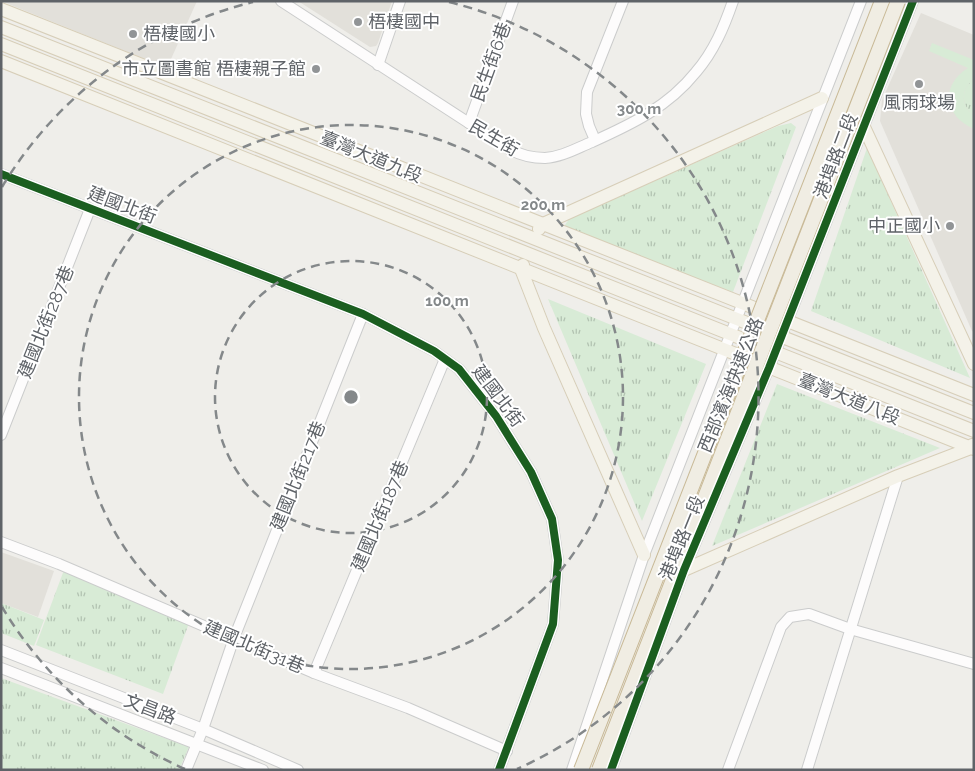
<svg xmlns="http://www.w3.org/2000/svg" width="975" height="771" font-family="Raleway,'Noto Sans TC',sans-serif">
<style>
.education{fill:#e2e0da}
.grass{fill:url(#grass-tufts)}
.pitch{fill:#d8ebd6}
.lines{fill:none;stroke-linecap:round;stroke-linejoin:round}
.minor-casing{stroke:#cbcccc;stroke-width:12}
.major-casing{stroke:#d7ceb8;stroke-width:14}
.minor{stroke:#fdfcfc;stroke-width:10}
.major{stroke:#f4f2e9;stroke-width:12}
.highway-bridge-casing{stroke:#c8b996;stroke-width:16;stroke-linecap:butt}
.highway-bridge{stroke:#f0ede3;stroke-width:14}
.cycleway-casing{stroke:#fff;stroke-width:11}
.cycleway{stroke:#1b5e20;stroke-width:8}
.ring{fill:none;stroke:#84888a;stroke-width:2.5;stroke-dasharray:9 6}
.poi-dot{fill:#919496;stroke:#fff;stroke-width:2}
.labels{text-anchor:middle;stroke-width:4;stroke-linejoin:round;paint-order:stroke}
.poi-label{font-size:18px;fill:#5f6368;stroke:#fff;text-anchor:start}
.street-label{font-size:18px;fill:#5f6368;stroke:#fff}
.centre{fill:#84888a;stroke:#fff;stroke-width:2.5}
.ring-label{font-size:15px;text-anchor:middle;font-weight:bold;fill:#84888a;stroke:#fff;stroke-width:4;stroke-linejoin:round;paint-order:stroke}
</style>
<defs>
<pattern id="grass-tufts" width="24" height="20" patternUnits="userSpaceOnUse" patternTransform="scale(1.25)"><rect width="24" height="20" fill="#d8ebd6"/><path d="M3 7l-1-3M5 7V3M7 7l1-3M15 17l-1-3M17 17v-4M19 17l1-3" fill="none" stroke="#b2c2b1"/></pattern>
</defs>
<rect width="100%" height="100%" fill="#efeeea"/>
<!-- education -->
<g class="education">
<polygon points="1,1 197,1 167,68"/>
<polygon points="298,1 392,1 378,43 376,46 370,47"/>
<polygon points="921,13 974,35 974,332 972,331 880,121 882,100"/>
<polygon points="1,552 54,571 38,617 1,603"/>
</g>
<!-- grass -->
<g class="grass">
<path d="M 974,79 L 974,115 C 960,106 961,88 974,79 Z"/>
<polygon points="791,123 796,127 733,292 566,229 565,225 569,219 778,126"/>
<polygon points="867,148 970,378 811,311"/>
<polygon points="548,299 706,364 642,521"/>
<polygon points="777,384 940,448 712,546"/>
<polygon points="64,570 189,623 163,694 36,645"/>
<polygon points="1,603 44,620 34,646 1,633"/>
<polygon points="1,678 189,747 179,770 1,770"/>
</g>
<!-- pitch -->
<path class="pitch" d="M 932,43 L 974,60 L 974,79 C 961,88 960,106 974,115 L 974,129 C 944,116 940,85 968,68 L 929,51 Z"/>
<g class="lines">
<!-- minor casing -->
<g class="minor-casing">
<g id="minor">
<path d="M 281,1 L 509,149 C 520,155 532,158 545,158 C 562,157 577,148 592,142 C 632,124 668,107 696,72 C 714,51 724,27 733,1"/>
<polyline points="378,65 400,1"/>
<polyline points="469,123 513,1"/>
<polyline points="595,140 589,126 586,114 587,92 623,1"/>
<polyline points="1,174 363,314 434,351 459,369 496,416 531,472 552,519 558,560 553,624 499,770"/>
<polyline points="1,435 90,209"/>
<polyline points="1,542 59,564 314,673 408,708 507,751"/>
<polyline points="1,650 203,729 298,770"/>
<polyline points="1,668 263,770"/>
<polyline points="314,673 445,359"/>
<polyline points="186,770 203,729 234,638 363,314"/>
<polyline points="572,770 644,555 861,1"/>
<polyline points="611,770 684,570 769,368 913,1"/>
<polyline points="728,770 781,627 790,617 809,614 850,629 974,664"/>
<polyline points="807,770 898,476"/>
</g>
</g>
<!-- major casing -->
<g class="major-casing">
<g id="major">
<polyline points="1,9 974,395"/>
<polyline points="1,27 974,413"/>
<polyline points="1,44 974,431"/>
<polyline points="1,61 974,449"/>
<polyline points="864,127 974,364"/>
<polyline points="539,229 541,225 822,98"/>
<polyline points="523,265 521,269 544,328 644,555"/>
<polyline points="684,570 898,476 971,448 972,445"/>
</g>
</g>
<!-- minor -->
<use href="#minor" class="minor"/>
<!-- major -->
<use href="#major" class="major"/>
<!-- highway-bridge casing -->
<g class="highway-bridge-casing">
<g id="highway-bridge">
<polyline points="581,770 882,1"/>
<polyline points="599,770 898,1"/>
</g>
</g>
<!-- highway-bridge -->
<use href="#highway-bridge" class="highway-bridge"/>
<!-- cycleway casing -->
<g class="cycleway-casing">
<g id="cycleway">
<polyline points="1,174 363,314 434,351 459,369 496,416 531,472 552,519 558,560 553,624 499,770"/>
<polyline points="611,770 684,570 769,368 913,1"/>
</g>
</g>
<!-- cycleway -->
<use href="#cycleway" class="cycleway"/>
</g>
<!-- distance rings -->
<g class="ring">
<circle cx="351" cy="397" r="136"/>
<circle cx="351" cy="397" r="272"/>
<path d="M185 769A407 407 0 0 1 2 607M2 187A407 407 0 0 1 253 2M449 2A407 407 0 0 1 517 769"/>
</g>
<!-- markers -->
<g class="poi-dot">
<circle cx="358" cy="22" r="5"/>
<circle cx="133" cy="34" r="5"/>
<circle cx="316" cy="69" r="5"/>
<circle cx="919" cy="84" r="5"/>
<circle cx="950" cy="226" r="5"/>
</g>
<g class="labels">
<!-- poi labels -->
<g class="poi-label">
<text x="368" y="28">梧棲國中</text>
<text x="143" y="40">梧棲國小</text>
<text x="306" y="75" text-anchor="end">市立圖書館 梧棲親子館</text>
<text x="919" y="109" text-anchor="middle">風雨球場</text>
<text x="940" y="232" text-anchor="end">中正國小</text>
</g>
<!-- street labels -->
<g class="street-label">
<text transform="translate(491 62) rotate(-70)" y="6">民生街6巷</text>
<text transform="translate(494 138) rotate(30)" y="6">民生街</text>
<text transform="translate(836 156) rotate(-69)" y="6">港埠路二段</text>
<text transform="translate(371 157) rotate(22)" y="6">臺灣大道九段</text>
<text transform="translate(122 205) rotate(21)" y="6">建國北街</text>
<text transform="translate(46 322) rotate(-68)" y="6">建國北街287巷</text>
<text transform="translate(731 385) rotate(-68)" y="6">西部濱海快速公路</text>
<text transform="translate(498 396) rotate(53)" y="6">建國北街</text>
<text transform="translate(849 399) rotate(22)" y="6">臺灣大道八段</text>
<text transform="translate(298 476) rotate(-68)" y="6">建國北街217巷</text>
<text transform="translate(380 516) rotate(-67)" y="6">建國北街187巷</text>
<text transform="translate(682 538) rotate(-68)" y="6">港埠路一段</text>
<text transform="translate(254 647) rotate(23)" y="6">建國北街31巷</text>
<text transform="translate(150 709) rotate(21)" y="6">文昌路</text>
</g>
</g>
<circle cx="351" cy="397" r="8" class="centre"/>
<g class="ring-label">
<text x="639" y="114">300 m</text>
<text x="543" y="210">200 m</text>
<text x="447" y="306">100 m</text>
</g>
<!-- border -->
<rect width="975" height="771" fill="none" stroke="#5f6368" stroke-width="5"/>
</svg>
